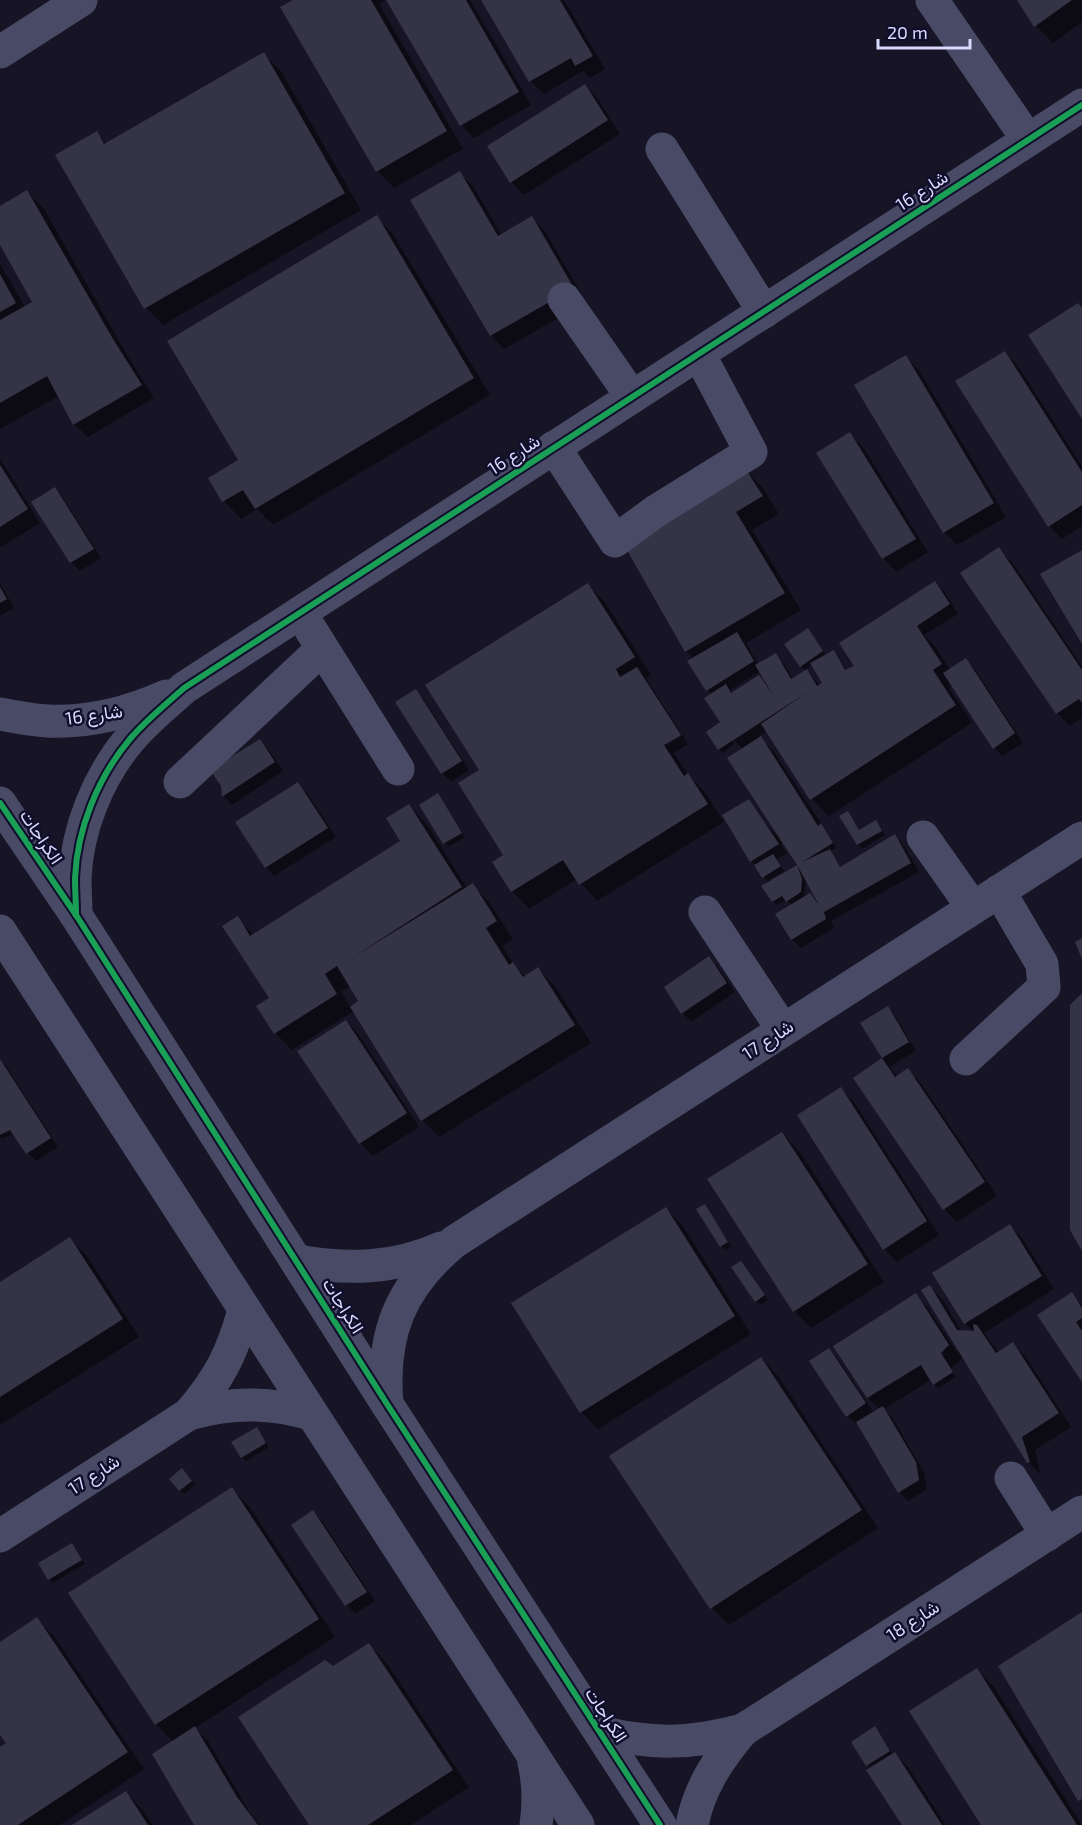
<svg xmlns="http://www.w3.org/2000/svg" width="1082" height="1825" font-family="'Exo 2',Vazirmatn,sans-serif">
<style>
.shadow{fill:#0007;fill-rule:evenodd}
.building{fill:#353346}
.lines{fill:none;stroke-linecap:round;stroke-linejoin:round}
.minor{stroke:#494b66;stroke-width:33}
.cycleway-casing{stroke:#110e2c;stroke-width:10}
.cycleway{stroke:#1a9f57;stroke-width:6}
.labels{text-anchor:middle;stroke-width:5;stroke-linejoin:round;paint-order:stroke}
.street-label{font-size:18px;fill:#dad9ff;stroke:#110e2c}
</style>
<rect width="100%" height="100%" fill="#171525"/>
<!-- shadow -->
<g class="shadow">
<polygon points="296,0 385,0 379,4 463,149 394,188 377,171"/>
<polygon points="388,0 470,0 531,105 474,138 461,125"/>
<polygon points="483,0 564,0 605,69 590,78 583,71 544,94 531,81"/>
<polygon points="1018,0 1082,0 1082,22 1053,43 1036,26"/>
<polygon points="263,54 281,71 361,210 163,325 146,308 96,133 107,144"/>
<polygon points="585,86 598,99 620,134 524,195 511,182"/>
<polygon points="459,173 473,186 502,236 532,218 545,231 586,302 504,349 491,335 412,200"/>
<polygon points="27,192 44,209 128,357 154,398 88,437 74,424 59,396 0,429 0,264 25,307 34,302 0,242 0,207"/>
<polygon points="376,217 393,234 490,395 273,525 257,509 241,519 224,501 210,479 241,460"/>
<polygon points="1005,352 1018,366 1082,466 1082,526 1062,539 1049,526"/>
<polygon points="906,357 919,370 1006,517 957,545 944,532"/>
<polygon points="850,434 863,447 928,552 896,572 883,558 818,453"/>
<polygon points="0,459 40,523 1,547 0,546"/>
<path d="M 745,470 L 762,487 L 779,514 L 752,530 L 801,610 L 746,643 L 759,665 L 775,655 L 784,664 L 793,679 L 806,671 L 801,666 L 811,633 L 826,656 L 834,652 L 838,656 L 847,672 L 856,666 L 935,583 L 944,591 L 958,614 L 924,635 L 934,645 L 950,670 L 965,660 L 974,668 L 1023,743 L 1002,756 L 994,748 L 953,685 L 949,688 L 972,723 L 829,816 L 812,799 L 768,731 L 759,736 L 774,752 L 825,829 L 836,848 L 831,851 L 840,867 L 895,836 L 903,844 L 919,872 L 831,921 L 834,928 L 801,948 L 792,939 L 792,905 L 786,900 L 777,905 L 773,902 L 763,886 L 769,883 L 751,861 L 749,801 L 757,810 L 767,826 L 779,837 L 743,749 L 732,738 L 734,744 L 723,753 L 719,749 L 724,729 L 712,695 L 707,690 L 694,659 L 686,651 L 626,545 ZM 813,664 L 824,683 L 820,686 L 806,669 ZM 761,671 L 768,686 L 759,677 L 733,693 L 730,690 ZM 783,843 L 799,866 L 771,882 L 769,880 L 784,871 L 777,859 L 787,854 L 781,844 ZM 806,880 L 817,901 L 810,895 L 804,898 Z"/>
<polygon points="55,489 63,498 101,558 80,571 71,562 33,503"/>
<polygon points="999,549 1012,562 1082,666 1082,718 1070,726 1057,713"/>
<polygon points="0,583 14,608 0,616"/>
<polygon points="588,585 605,602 651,675 646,678 681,733 667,741 667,745 683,735 688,744 674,753 688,775 705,792 724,822 597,901 577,879 529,909 512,891 494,863 505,856 481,770"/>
<polygon points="415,691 424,700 469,770 451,782 442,773"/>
<polygon points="259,740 268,749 283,771 232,805 223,796 222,785"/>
<polygon points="298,784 307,793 336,837 274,876 266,867"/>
<polygon points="438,795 465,837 448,847 421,805"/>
<path d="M 409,806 L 426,823 L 467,888 L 472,885 L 489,902 L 513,939 L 502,946 L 515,966 L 526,977 L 538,969 L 555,986 L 591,1043 L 439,1137 L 422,1120 L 354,1011 L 292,1050 L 275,1033 L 271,999 L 237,918 L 254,935 L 403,841 ZM 350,986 L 360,1001 L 351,1008 L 341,992 Z"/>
<polygon points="848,813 860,831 876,822 885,835 862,849 841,816"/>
<polygon points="709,958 718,967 735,992 691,1022 683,1013 666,988"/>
<polygon points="888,1008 896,1017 916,1051 889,1067 898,1077 908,1070 921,1083 997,1196 957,1222 944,1209 855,1078 884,1058 862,1024"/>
<polygon points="346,1021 359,1035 419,1127 373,1156 360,1143"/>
<polygon points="0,1060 6,1066 58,1147 36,1161 28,1153 15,1133 2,1139 0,1137"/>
<polygon points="840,1089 854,1102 939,1235 897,1262 884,1249"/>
<polygon points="782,1133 799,1151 884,1282 811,1328 794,1311"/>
<polygon points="705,1206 731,1246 725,1250 721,1246"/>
<polygon points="666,1209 683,1226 751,1334 598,1429 581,1412"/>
<polygon points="1010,1226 1023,1239 1054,1289 984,1333 999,1353 1013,1344 1026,1357 1071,1427 1035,1450 1041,1475 1028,1462 964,1357 951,1368 956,1377 938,1388 931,1380 884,1409 892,1417 924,1472 927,1489 908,1501 899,1492 858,1423 856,1424 847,1416 829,1350 838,1359 874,1413 880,1410 868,1398 835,1347 915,1295 928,1308 957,1352 960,1351 930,1287 943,1300 962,1332 975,1333 965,1323 934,1274"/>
<polygon points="70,1239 87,1256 139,1337 0,1425 0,1283"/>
<polygon points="745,1267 768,1300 760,1305 756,1301"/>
<polygon points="1071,1294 1082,1305 1082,1380"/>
<polygon points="761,1358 778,1376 878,1528 729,1625 712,1608"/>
<polygon points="257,1429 269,1447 246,1461 242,1457"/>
<polygon points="186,1474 195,1485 184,1494 180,1490"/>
<polygon points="232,1489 249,1506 335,1637 195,1728 208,1741 249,1811 260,1825 196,1825 173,1742 156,1724 70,1593"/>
<polygon points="313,1512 322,1521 375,1601 355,1614 347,1605 293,1525"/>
<polygon points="72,1545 85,1564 53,1583 49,1579"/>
<polygon points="37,1619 54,1636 144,1769 60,1825 0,1825 0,1749 8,1743 0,1732 0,1644"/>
<polygon points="369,1645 386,1662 469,1787 411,1825 311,1825 333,1668"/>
<polygon points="977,1670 994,1687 1082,1825 983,1825"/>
<polygon points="878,1732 893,1755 895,1754 908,1767 946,1825 904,1825 871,1769 853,1742"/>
<polygon points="126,1793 143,1810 153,1825 75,1825"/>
</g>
<!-- building -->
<g class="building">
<polygon points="293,0 371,0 447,131 376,172 280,7"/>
<polygon points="386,0 466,0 519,92 460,126"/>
<polygon points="481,0 560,0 593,56 575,66 571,58 529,82"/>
<polygon points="1017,0 1072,0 1034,27"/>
<polygon points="264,52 345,193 144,309 55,155 97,131 104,144"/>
<polygon points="585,84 608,120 510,183 487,146"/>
<polygon points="460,171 498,236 532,216 574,288 490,336 410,200"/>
<polygon points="27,190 113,339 142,385 73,425 47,376 0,403 0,320 32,302 0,245 0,206"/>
<polygon points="377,215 474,378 255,509 243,490 222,502 208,478 238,460 167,341"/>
<polygon points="0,274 16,303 0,312"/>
<polygon points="1078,303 1082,308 1082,419 1028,335"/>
<polygon points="1005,351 1082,472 1082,505 1048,527 955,381"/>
<polygon points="906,355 994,503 943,533 854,385"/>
<polygon points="850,432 916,539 882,559 816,453"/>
<polygon points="0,465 28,509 0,527"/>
<polygon points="745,468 763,496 736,512 785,593 685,652 624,545"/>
<polygon points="55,487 94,549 70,563 31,502"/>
<polygon points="999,547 1082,670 1082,703 1079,699 1056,714 960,573"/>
<polygon points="1082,550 1082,644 1040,574"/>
<polygon points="935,581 950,604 917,626 942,664 933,670 956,705 810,800 761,724 809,691 718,750 706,732 720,722 704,698 726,684 731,693 759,675 773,695 755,665 776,653 791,679 807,669 817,686 822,683 810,663 834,650 845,670 854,666 839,643"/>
<polygon points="588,583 635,657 616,669 620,677 637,667 681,735 664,745 684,776 688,773 708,804 579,885 563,860 511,892 492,862 503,855 458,783 479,770 425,685"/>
<polygon points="0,587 7,599 0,603"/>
<polygon points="808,628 823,651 800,667 784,644"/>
<polygon points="737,632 754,661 706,691 687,661"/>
<polygon points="966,658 1015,733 993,749 943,673"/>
<polygon points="416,689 462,761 441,774 395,702"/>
<polygon points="761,736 818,826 821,823 833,843 802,862 830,849 840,867 895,834 911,863 824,912 826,919 791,940 775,914 810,893 819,905 797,865 727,758"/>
<polygon points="260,739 275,762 222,797 221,786 210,770"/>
<polygon points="298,782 328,828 265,868 235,822"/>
<polygon points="438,793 462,833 443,844 419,805"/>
<polygon points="749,799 779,844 750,862 722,815"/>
<polygon points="409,804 462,887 350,959 473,883 497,921 486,928 509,965 513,962 523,977 538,967 575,1025 421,1121 350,1007 358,1001 337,966 325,974 337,994 274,1034 256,1006 269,998 222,926 238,916 250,936 400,841 386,818"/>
<polygon points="848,811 859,830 876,820 882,831 857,845 839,816"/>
<polygon points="773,854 781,866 762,878 754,865"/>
<polygon points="797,865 802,879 801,892 786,902 782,896 772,902 761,886"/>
<polygon points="1082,938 1082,959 1075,942"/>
<polygon points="709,956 727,983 681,1014 664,987"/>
<polygon points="1082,993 1082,1251 1070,1230 1070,1005"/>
<polygon points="888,1006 909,1042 882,1058 860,1023"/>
<polygon points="346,1020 407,1113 359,1144 297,1051"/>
<polygon points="882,1058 895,1077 908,1068 985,1182 943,1210 853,1078"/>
<polygon points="0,1059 51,1138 26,1154 10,1130 0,1135"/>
<polygon points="841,1087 927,1221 883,1250 797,1115"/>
<polygon points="782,1132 868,1264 793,1312 707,1179"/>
<polygon points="705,1204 728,1242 720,1247 696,1209"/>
<polygon points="666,1207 735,1316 580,1413 511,1303"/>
<polygon points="1010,1224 1042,1276 964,1324 932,1273"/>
<polygon points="70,1237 123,1319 0,1397 0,1282"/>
<polygon points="741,1261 765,1295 755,1302 731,1267"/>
<polygon points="930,1285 957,1330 974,1331 973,1324 977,1325 996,1353 1013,1342 1059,1413 1022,1437 1030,1462 1027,1463 921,1290"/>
<polygon points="1072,1292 1082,1308 1082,1318 1076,1322 1082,1331 1082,1382 1037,1315"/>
<polygon points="916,1293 949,1345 941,1353 953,1372 933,1385 921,1365 867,1398 833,1346"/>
<polygon points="829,1348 866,1403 846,1417 809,1361"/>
<polygon points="761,1357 862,1510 710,1609 609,1456"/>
<polygon points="883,1406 916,1462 919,1480 898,1493 856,1422"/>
<polygon points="257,1427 266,1443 241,1458 231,1442"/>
<polygon points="182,1468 192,1481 179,1491 169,1479"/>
<polygon points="232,1487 319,1619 155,1725 68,1593"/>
<polygon points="313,1510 367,1592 345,1606 291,1525"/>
<polygon points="72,1543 82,1560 48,1580 38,1563"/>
<polygon points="1082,1612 1082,1799 1078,1801 998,1666"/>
<polygon points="37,1617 128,1752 18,1825 0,1825 0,1747 6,1743 0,1735 0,1642"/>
<polygon points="369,1643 453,1770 368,1825 309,1825 238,1717 325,1660 333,1666"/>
<polygon points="977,1668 1077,1825 981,1825 909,1711"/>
<polygon points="195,1726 237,1797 258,1825 194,1825 152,1754"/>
<polygon points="875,1726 890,1751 866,1766 851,1742"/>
<polygon points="895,1752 942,1825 902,1825 866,1770"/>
<polygon points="126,1791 148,1825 72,1825"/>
</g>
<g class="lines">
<!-- minor -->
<g class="minor">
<polyline points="932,0 1028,140"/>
<polyline points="0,52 81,0"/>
<polyline points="662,149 764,312"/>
<polyline points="564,299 632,397"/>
<polyline points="554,447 615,541 656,511 751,452 699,354"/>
<polyline points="311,630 398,769"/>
<path d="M 0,714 C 15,717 31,720 47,721 C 88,723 128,713 166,696"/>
<polyline points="180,782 322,649"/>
<polyline points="0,803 76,915 387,1404 660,1825"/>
<polyline points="923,837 973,908"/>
<polyline points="705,912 783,1030"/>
<path d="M 76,915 C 76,903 75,890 75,878 C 77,829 98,777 130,739 C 146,720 166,704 184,688 L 1082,105"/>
<polyline points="0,931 578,1825"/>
<polyline points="966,1059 1044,987 1042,964 999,891"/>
<path d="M 297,1261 C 347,1270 394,1269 441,1248"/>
<path d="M 387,1404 C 381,1334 400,1287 454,1242 L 1082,838"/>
<path d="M 189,1414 C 219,1379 232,1354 244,1310"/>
<polyline points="1011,1478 1047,1535"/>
<path d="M 0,1536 L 189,1414 C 231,1402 269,1402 311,1414"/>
<path d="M 600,1732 C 652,1745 692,1744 743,1730"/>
<path d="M 534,1763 C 539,1784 539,1804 536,1825"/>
<path d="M 692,1825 C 699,1788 719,1758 743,1730 L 1082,1512"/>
</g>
<!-- cycleway casing -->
<g class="cycleway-casing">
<g id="cycleway">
<polyline points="0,803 76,915 387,1404 660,1825"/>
<path d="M 76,915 C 76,903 75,890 75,878 C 77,829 98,777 130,739 C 146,720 166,704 184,688 L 1082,105"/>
</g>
</g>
<!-- cycleway -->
<use href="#cycleway" class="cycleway"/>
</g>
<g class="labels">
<!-- street labels -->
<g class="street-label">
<text transform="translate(922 191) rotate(-33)" y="6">شارع 16</text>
<text transform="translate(514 455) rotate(-33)" y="6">شارع 16</text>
<text transform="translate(94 715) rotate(-8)" y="6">شارع 16</text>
<text transform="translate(41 837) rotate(56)" y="6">الكراجات</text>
<text transform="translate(768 1040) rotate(-33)" y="6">شارع 17</text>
<text transform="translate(343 1306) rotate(58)" y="6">الكراجات</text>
<text transform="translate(94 1475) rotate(-33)" y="6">شارع 17</text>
<text transform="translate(913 1621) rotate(-33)" y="6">شارع 18</text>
<text transform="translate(606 1715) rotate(57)" y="6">الكراجات</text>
</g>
</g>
<!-- scale -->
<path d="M878 39v9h92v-9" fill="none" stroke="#dad9ff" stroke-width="3"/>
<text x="887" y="39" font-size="18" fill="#dad9ff" stroke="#110e2c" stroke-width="4.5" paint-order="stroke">20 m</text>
</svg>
